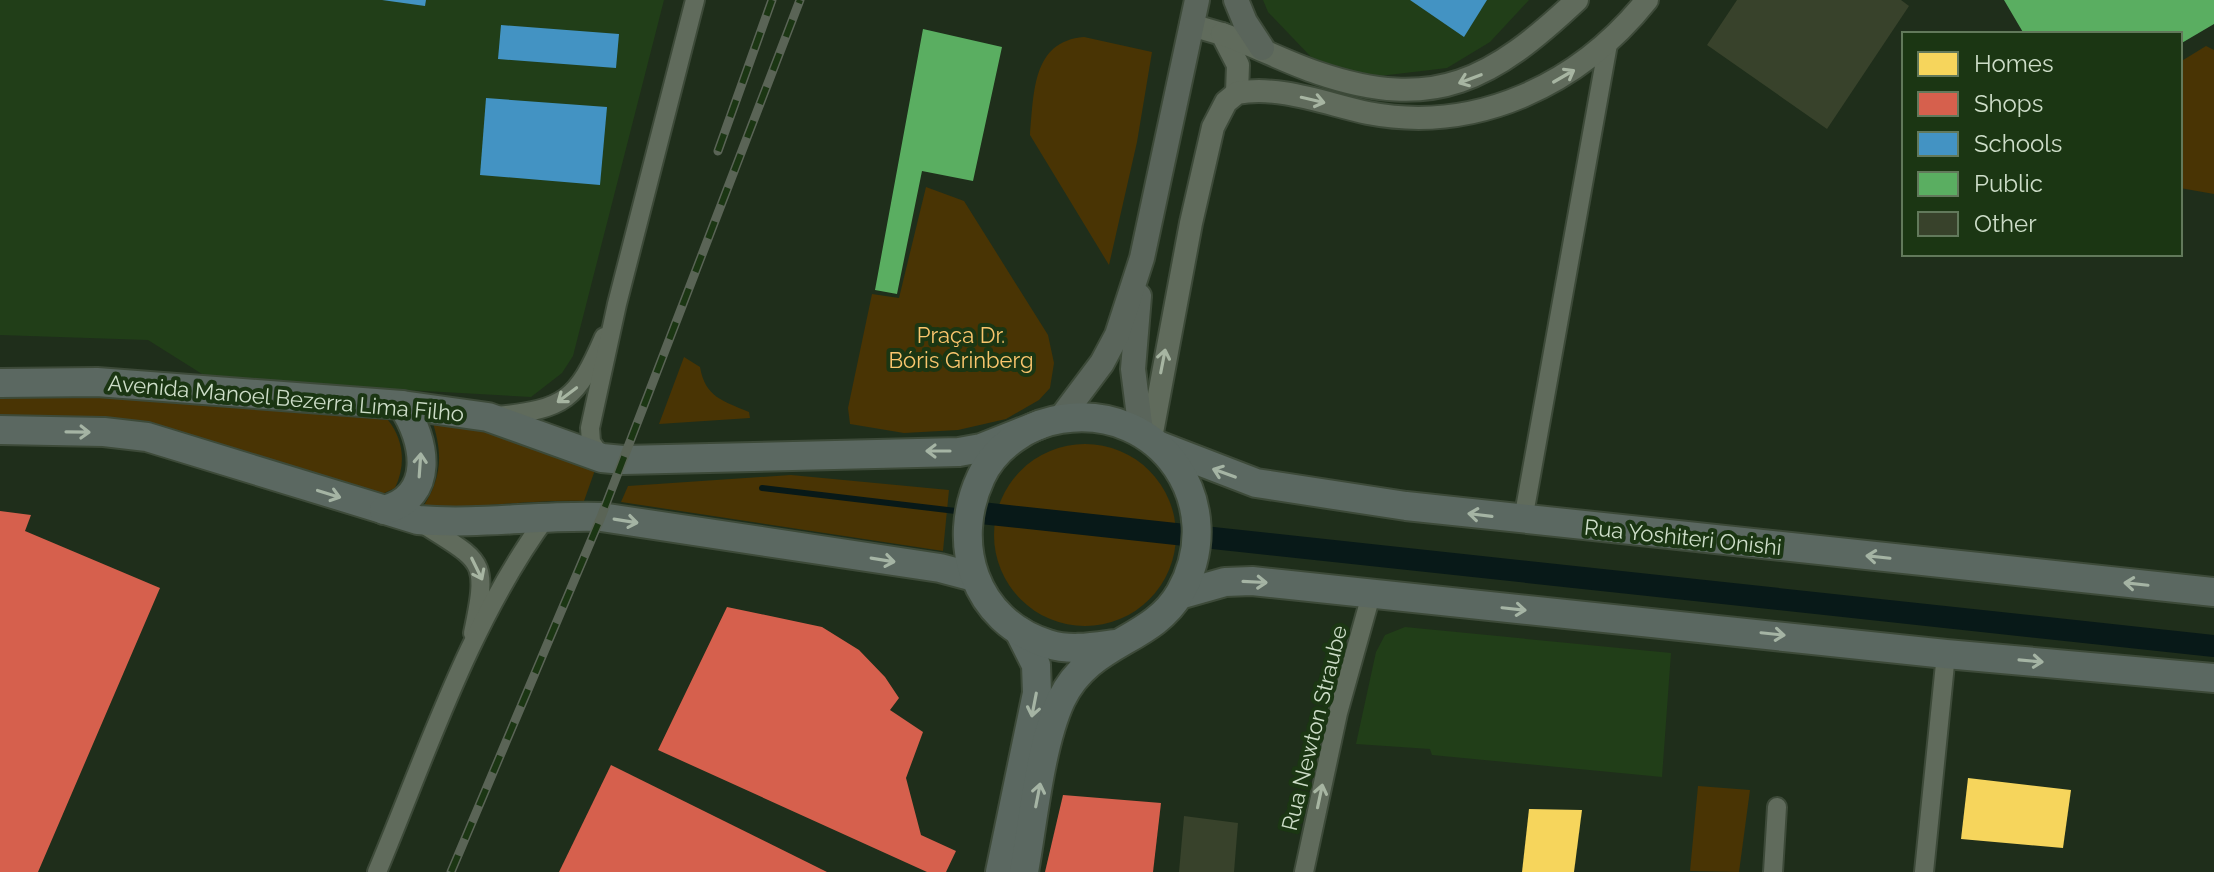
<svg xmlns="http://www.w3.org/2000/svg" width="2214" height="872" font-family="Raleway,sans-serif">
<style>
.built{fill:#213e18}
.green{fill:#493404}
.homes{fill:#f6d55c}
.shops{fill:#d6604d}
.schools{fill:#4393c3}
.public{fill:#5aae61}
.lines{fill:none;stroke-linecap:round;stroke-linejoin:round}
.stream{stroke:#081918;stroke-width:6}
.canal{stroke:#081918;stroke-width:22}
.building{fill:#38422b}
.minor-casing{stroke:#3d4a39;stroke-width:22}
.tertiary-casing{stroke:#3d4a39;stroke-width:26}
.secondary-casing{stroke:#3d4a39;stroke-width:28}
.primary-casing{stroke:#3d4a39;stroke-width:32}
.minor{stroke:#606b5c;stroke-width:18}
.tertiary{stroke:#606b5c;stroke-width:22}
.secondary{stroke:#5a655b;stroke-width:24}
.primary{stroke:#5b6861;stroke-width:28}
.rail-casing{stroke:#5a6456;stroke-width:9}
.rail{stroke:#1b3613;stroke-width:6;stroke-dasharray:18;stroke-linecap:butt}
.oneway{stroke:#a7b5a2}
.oneway2{stroke:#a5b4a4}
.labels{text-anchor:middle;stroke-width:8;stroke-linejoin:round;paint-order:stroke}
.park-label{font-size:22px;fill:#fac66e;stroke:#1b3613}
.street-label{font-size:22px;fill:#cdddc8;stroke:#1b3613}
</style>
<rect width="100%" height="100%" fill="#1f2e1b"/>
<!-- built -->
<g class="built">
<polygon points="0,0 664,0 573,356 562,373 531,397 210,379 148,340 0,335"/>
<polygon points="1263,0 1529,0 1490,42 1447,68 1371,77 1312,58 1268,12"/>
<polygon points="1405,627 1671,653 1662,777 1432,755 1430,749 1356,744 1376,652 1385,635"/>
</g>
<!-- green -->
<g class="green">
<path d="M 1084,37 L 1152,52 L 1137,142 L 1109,265 L 1030,135 C 1034,93 1032,41 1084,37 Z"/>
<polygon points="2206,46 2214,50 2214,194 2180,188 2180,62"/>
<polygon points="926,187 964,201 1048,335 1054,363 1050,388 1039,400 1006,419 958,430 904,433 850,424 848,408 872,294 899,298"/>
<path d="M 684,357 L 700,367 C 705,397 723,401 749,412 L 750,418 L 659,424 Z"/>
<path d="M 0,395 L 118,397 L 388,420 C 404,440 406,465 395,488 L 378,496 L 146,421 L 0,417 Z"/>
<path d="M 432,420 L 488,430 L 595,470 L 584,501 C 530,499 477,509 423,507 C 442,477 443,454 432,420 Z"/>
<circle cx="1085" cy="535" r="91"/>
<polygon points="791,475 949,490 943,551 621,502 628,486"/>
<polygon points="1698,786 1750,790 1739,872 1690,871"/>
</g>
<!-- homes -->
<g class="homes">
<polygon points="1968,778 2071,790 2063,848 1961,839"/>
<polygon points="1529,809 1582,810 1574,872 1522,872"/>
</g>
<!-- shops -->
<g class="shops">
<polygon points="0,511 31,515 25,531 160,588 38,872 0,872"/>
<polygon points="727,607 822,627 859,650 885,677 899,698 890,710 923,732 906,778 921,835 956,851 946,872 927,872 658,750"/>
<polygon points="611,765 827,872 559,872"/>
<polygon points="1063,795 1161,803 1153,872 1045,872"/>
</g>
<!-- schools -->
<g class="schools">
<polygon points="382,0 426,0 425,6"/>
<polygon points="1410,0 1487,0 1464,37"/>
<polygon points="501,25 619,34 616,68 498,59"/>
<polygon points="486,98 607,107 600,185 480,175"/>
</g>
<!-- public -->
<g class="public">
<polygon points="2004,0 2214,0 2214,24 2180,44 2180,34 2024,34"/>
<polygon points="923,29 1002,47 973,181 922,171 897,294 875,290"/>
</g>
<g class="lines">
<!-- stream -->
<polyline class="stream" points="762,488 956,511"/>
<!-- canal -->
<polyline class="canal" points="981,513 2214,646"/>
</g>
<!-- building -->
<g class="building">
<polygon points="1737,0 1901,0 1909,6 1827,129 1707,45"/>
<polygon points="1184,816 1238,823 1234,872 1179,872"/>
</g>
<g class="lines">
<!-- minor casing -->
<g class="minor-casing">
<g id="minor">
<path d="M 497,416 C 565,409 577,400 604,337"/>
<polyline points="602,458 591,442 590,428 617,304 695,0"/>
<polyline points="1523,520 1608,44"/>
<path d="M 420,522 C 483,563 489,557 473,633"/>
<path d="M 377,872 C 427,753 470,620 548,515"/>
<polyline points="1304,872 1338,713 1371,595"/>
<polyline points="1773,872 1777,807"/>
<polyline points="1924,872 1946,654"/>
</g>
</g>
<!-- tertiary casing -->
<g class="tertiary-casing">
<g id="tertiary">
<polyline points="1191,25 1222,34 1238,65 1237,93"/>
<path d="M 1222,34 C 1254,45 1285,62 1318,73 C 1435,113 1493,79 1577,0"/>
<path d="M 1151,438 L 1191,223 L 1213,127 L 1226,102 L 1237,93 C 1280,85 1326,104 1368,113 C 1477,134 1580,84 1647,0"/>
</g>
</g>
<!-- secondary casing -->
<g class="secondary-casing">
<g id="secondary">
<polyline points="1236,0 1245,22 1262,48"/>
<polyline points="1139,296 1133,369 1141,432"/>
<polyline points="1060,419 1102,363 1117,335 1142,258 1197,0"/>
</g>
</g>
<!-- primary casing -->
<g class="primary-casing">
<g id="primary">
<polyline points="0,383 97,382 402,405 488,417 602,458 623,460 959,452 981,448 1039,425"/>
<path d="M 0,430 L 104,432 L 147,437 L 418,520 C 479,525 539,515 601,517 L 940,568 L 974,577"/>
<polyline points="1160,446 1256,483 1406,506 2214,592"/>
<path d="M 384,510 C 436,497 426,440 402,405"/>
<polyline points="1179,595 1225,582 1252,581 1946,654 2214,678"/>
<polyline points="1000,872 1037,693 1036,665 1019,631"/>
<path d="M 1024,872 C 1033,822 1040,745 1061,700 C 1090,640 1151,643 1180,593 C 1230,505 1161,403 1061,419 C 1028,424 995,447 981,477 C 950,543 974,621 1048,644 C 1070,651 1092,647 1114,644"/>
</g>
</g>
<!-- minor -->
<use href="#minor" class="minor"/>
<!-- tertiary -->
<use href="#tertiary" class="tertiary"/>
<!-- secondary -->
<use href="#secondary" class="secondary"/>
<!-- primary -->
<use href="#primary" class="primary"/>
<!-- rail casing -->
<g class="rail-casing">
<g id="rail">
<polyline points="718,151 772,0"/>
<polyline points="451,872 601,517 800,0"/>
</g>
</g>
<!-- rail -->
<use href="#rail" class="rail"/>
</g>
<!-- one-way arrows -->
<defs><path id="oneway-shaft" d="M-6 0H5M1.5-3L5.5 0L1.5 3" fill="none" stroke-width="1.6" stroke-linecap="round" stroke-linejoin="round" transform="scale(2)"/></defs>
<g class="oneway">
<use href="#oneway-shaft" transform="translate(1564 76) rotate(-30)"/>
<use href="#oneway-shaft" transform="translate(1470 79) rotate(159)"/>
<use href="#oneway-shaft" transform="translate(1313 100) rotate(13)"/>
<use href="#oneway-shaft" transform="translate(1163 361) rotate(-79)"/>
<use href="#oneway-shaft" transform="translate(567 395) rotate(143)"/>
<use href="#oneway-shaft" transform="translate(477 569) rotate(64)"/>
<use href="#oneway-shaft" transform="translate(1320 796) rotate(-78)"/>
</g>
<g class="oneway2">
<use href="#oneway-shaft" transform="translate(78 432) rotate(1)"/>
<use href="#oneway-shaft" transform="translate(938 451) rotate(-180)"/>
<use href="#oneway-shaft" transform="translate(420 465) rotate(-86)"/>
<use href="#oneway-shaft" transform="translate(1224 473) rotate(-160)"/>
<use href="#oneway-shaft" transform="translate(329 494) rotate(17)"/>
<use href="#oneway-shaft" transform="translate(1480 515) rotate(-173)"/>
<use href="#oneway-shaft" transform="translate(626 521) rotate(9)"/>
<use href="#oneway-shaft" transform="translate(1878 557) rotate(-174)"/>
<use href="#oneway-shaft" transform="translate(883 560) rotate(9)"/>
<use href="#oneway-shaft" transform="translate(1255 582) rotate(3)"/>
<use href="#oneway-shaft" transform="translate(2136 584) rotate(-174)"/>
<use href="#oneway-shaft" transform="translate(1514 609) rotate(6)"/>
<use href="#oneway-shaft" transform="translate(1773 634) rotate(6)"/>
<use href="#oneway-shaft" transform="translate(2031 661) rotate(5)"/>
<use href="#oneway-shaft" transform="translate(1034 705) rotate(101)"/>
<use href="#oneway-shaft" transform="translate(1038 795) rotate(-79)"/>
</g>
<g class="labels">
<!-- park labels -->
<g class="park-label">
<text x="961" y="343">Praça Dr.<tspan x="961" dy="25">Bóris Grinberg</tspan></text>
</g>
<!-- street labels -->
<g class="street-label">
<text transform="translate(286 398) rotate(5)" y="8">Avenida Manoel Bezerra Lima Filho</text>
<text transform="translate(1683 537) rotate(6)" y="8">Rua Yoshiteri Onishi</text>
<text transform="translate(1314 728) rotate(-76)" y="8">Rua Newton Straube</text>
</g>
</g>
<!-- legend -->
<rect x="1902" y="32" width="280" height="224" fill="#1b3613" stroke="#62795b" stroke-width="2"/>
<rect x="1918" y="52" width="40" height="24" fill="#f6d55c" stroke="#62795b" stroke-width="2"/>
<text x="1974" y="72" font-size="24" fill="#cdddc8">Homes</text>
<rect x="1918" y="92" width="40" height="24" fill="#d6604d" stroke="#62795b" stroke-width="2"/>
<text x="1974" y="112" font-size="24" fill="#cdddc8">Shops</text>
<rect x="1918" y="132" width="40" height="24" fill="#4393c3" stroke="#62795b" stroke-width="2"/>
<text x="1974" y="152" font-size="24" fill="#cdddc8">Schools</text>
<rect x="1918" y="172" width="40" height="24" fill="#5aae61" stroke="#62795b" stroke-width="2"/>
<text x="1974" y="192" font-size="24" fill="#cdddc8">Public</text>
<rect x="1918" y="212" width="40" height="24" fill="#38422b" stroke="#62795b" stroke-width="2"/>
<text x="1974" y="232" font-size="24" fill="#cdddc8">Other</text>
</svg>
